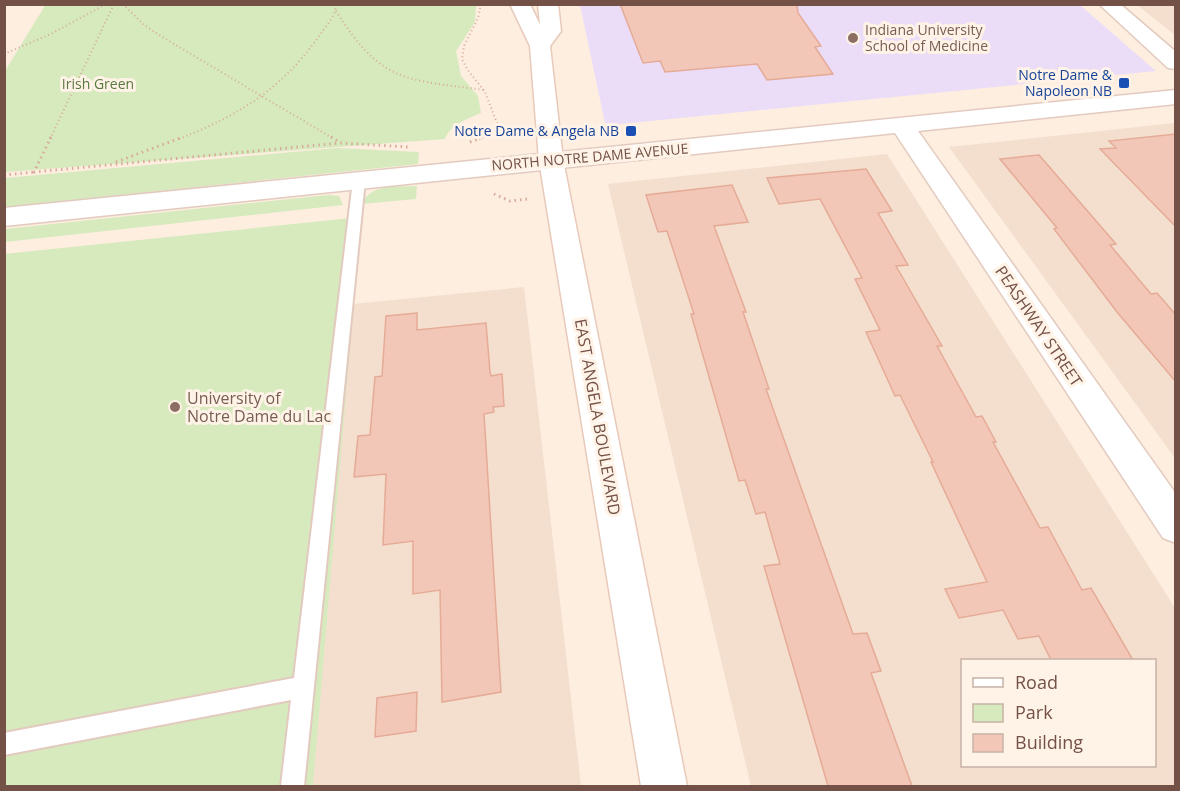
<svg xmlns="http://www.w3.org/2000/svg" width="1180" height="791" font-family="'Open Sans',sans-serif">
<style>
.residential{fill:#f4dece;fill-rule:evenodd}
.education{fill:#ebddf8}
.green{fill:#d6eabe}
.building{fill:#f2c7b7;stroke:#e5ab97;stroke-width:1.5}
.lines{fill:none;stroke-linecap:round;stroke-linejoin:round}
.service-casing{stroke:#e3cabf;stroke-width:4}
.minor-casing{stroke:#e3cabf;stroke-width:3}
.secondary-casing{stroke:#e8cabb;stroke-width:3}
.path-far1{stroke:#d7aa9a;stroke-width:2;stroke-dasharray:1 3;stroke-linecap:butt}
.path{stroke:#d7aa9a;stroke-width:3;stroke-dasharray:1.5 4;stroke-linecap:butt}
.service{fill:#fff;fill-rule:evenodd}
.minor{fill:#fff;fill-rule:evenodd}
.secondary{fill:#fff;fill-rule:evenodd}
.education-dot{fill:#8d6e63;stroke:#fff2e6;stroke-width:2}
.transit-dot{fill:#1a4fb4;stroke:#fff2e6;stroke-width:2}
.labels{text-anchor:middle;stroke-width:6;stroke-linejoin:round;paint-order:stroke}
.far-education-label{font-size:14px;fill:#785e54;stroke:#fff2e6;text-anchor:start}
.far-transit-label{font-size:14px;fill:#164399;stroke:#fff2e6;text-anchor:end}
.far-park-label{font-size:14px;fill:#58793f;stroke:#fff2e6}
.far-street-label{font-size:14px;fill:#735147;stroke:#fff2e6}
.street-label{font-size:16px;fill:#735147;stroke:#fff2e6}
.education-label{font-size:16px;fill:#785e54;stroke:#fff2e6;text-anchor:start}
</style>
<rect width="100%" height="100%" fill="#fdeee0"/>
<!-- residential -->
<g class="residential">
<polygon points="1137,5 1175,5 1175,35"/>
<polygon points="1175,123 1175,458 949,147"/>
<path d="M 887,154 L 1175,608 L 1175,786 L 751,786 L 608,184 ZM 962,660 L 1154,660 L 1154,766 L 962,766 Z"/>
<polygon points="524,287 581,786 313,786 353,304"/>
</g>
<!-- education -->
<polygon class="education" points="580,5 1080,5 1156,71 610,125 605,123"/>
<!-- green -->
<g class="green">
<path d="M 46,4 L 476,5 L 475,22 L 456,51 L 461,76 L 478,96 L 481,113 C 467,119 451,124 445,139 L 5,172 L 5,71 Z"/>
<polygon points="337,148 419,152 418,164 5,207 5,178"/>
<path d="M 417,186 L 416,199 L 361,204 C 372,183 396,187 417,186 Z"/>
<polygon points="328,195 339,196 343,205 5,242 5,229"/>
<polygon points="361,217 313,786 5,786 4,254"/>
</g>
<!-- building -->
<g class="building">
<polygon points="620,4 797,4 798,13 821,46 815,47 833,74 767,80 757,64 665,72 660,61 643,63"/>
<polygon points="1176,134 1176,227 1100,149 1116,148 1109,141"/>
<polygon points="1039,155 1116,244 1110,245 1151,294 1157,293 1176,315 1176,382 1117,312 1054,229 1057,228 1000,159"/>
<polygon points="866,169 892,211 878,213 908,265 896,266 942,346 937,346 976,417 982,416 996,442 993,442 1040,528 1048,527 1082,590 1091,588 1133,660 1051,660 1039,636 1018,639 1003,610 959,618 945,589 987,582 931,462 933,462 900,395 895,396 866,332 880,330 855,279 862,278 820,199 779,204 767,178"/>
<polygon points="732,185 748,222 714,226 746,312 743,312 769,389 766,389 853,634 867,633 881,671 871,673 912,786 828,786 764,566 780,564 765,512 756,514 745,480 739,481 691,314 694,314 667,231 658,232 646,195"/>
<polygon points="417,313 417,330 486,323 490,372 491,376 502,374 504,406 493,407 494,412 484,414 501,692 442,702 440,590 413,594 413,541 383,545 386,474 354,477 358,436 370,435 375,377 382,376 386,316"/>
<polygon points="417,692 416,731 375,737 377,698"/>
</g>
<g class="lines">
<!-- service casing -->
<g class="service-casing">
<polygon id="service" points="359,176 365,180 304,786 281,786 291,700 4,755 4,733 294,678 353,180"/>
</g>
<!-- minor casing -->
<g class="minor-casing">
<g id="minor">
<polygon points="1099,4 1120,4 1176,52 1176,69 1168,68"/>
<polygon points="1176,90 1176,104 918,131 1176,494 1176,543 1163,538 895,133 4,226 4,208"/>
</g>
</g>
<!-- secondary casing -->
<g class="secondary-casing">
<polygon id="secondary" points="510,4 530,4 540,25 538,4 558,4 561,31 550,46 563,160 687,786 641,786 539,160 530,46"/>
</g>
<!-- path-far1 -->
<g class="path-far1">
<polyline points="123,4 143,24 159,35 334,139"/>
<polyline points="481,4 478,18 464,46 462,59 467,69 485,92 500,131 519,131"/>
<path d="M 336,11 C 382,84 405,79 484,90"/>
<polyline points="4,54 51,34 106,4"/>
<polyline points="50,139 114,4"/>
<path d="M 179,139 C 239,115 281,90 319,36 C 326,26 336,16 336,4"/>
<polyline points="479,139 500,131 511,138"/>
</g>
<!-- path -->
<g class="path">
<polyline points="51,137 34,172 340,143 409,147"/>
<polyline points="331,137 339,142"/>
<polyline points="470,142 483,137"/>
<polyline points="116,162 183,137"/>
<polyline points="4,175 34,172"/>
<polyline points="494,194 510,201 527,199"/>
</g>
<!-- service -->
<use href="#service" class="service"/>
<!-- minor -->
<use href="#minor" class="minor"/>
<!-- secondary -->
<use href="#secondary" class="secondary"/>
</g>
<!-- markers -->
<g class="education-dot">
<circle cx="853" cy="38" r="6"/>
<circle cx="175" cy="407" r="6"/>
</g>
<g class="transit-dot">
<rect x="1118" y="77" width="12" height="12" rx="3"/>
<rect x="625" y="125" width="12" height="12" rx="3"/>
</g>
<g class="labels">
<!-- far-education labels -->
<g class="far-education-label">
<text x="865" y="35">Indiana University<tspan x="865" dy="16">School of Medicine</tspan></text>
</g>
<!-- far-transit labels -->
<g class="far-transit-label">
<text x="1112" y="80">Notre Dame &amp;<tspan x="1112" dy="16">Napoleon NB</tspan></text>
<text x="619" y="136">Notre Dame &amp; Angela NB</text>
</g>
<!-- far-park labels -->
<g class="far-park-label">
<text x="98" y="89">Irish Green</text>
</g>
<!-- far-street labels -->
<g class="far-street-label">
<text transform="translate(590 157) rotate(-5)" y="5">NORTH NOTRE DAME AVENUE</text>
</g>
<!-- street labels -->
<g class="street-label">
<text transform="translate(1039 326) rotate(56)" y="6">PEASHWAY STREET</text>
<text transform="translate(598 417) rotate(80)" y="6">EAST ANGELA BOULEVARD</text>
</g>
<!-- education labels -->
<g class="education-label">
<text x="187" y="404">University of<tspan x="187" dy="18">Notre Dame du Lac</tspan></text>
</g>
</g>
<!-- border -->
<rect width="1180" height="791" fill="none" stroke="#735147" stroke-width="12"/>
<!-- legend -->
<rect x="961" y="659" width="195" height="108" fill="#fff2e6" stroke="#c7b2a6" stroke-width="1.5"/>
<rect x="973" y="678" width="30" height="9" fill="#ffffff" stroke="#c7b2a6" stroke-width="1.5"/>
<text x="1015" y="689" font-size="18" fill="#735147">Road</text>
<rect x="973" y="704" width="30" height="18" fill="#d6eabe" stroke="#c7b2a6" stroke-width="1.5"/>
<text x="1015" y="719" font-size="18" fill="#735147">Park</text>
<rect x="973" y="734" width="30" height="18" fill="#f2c7b7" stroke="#c7b2a6" stroke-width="1.5"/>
<text x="1015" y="749" font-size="18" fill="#735147">Building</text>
</svg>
